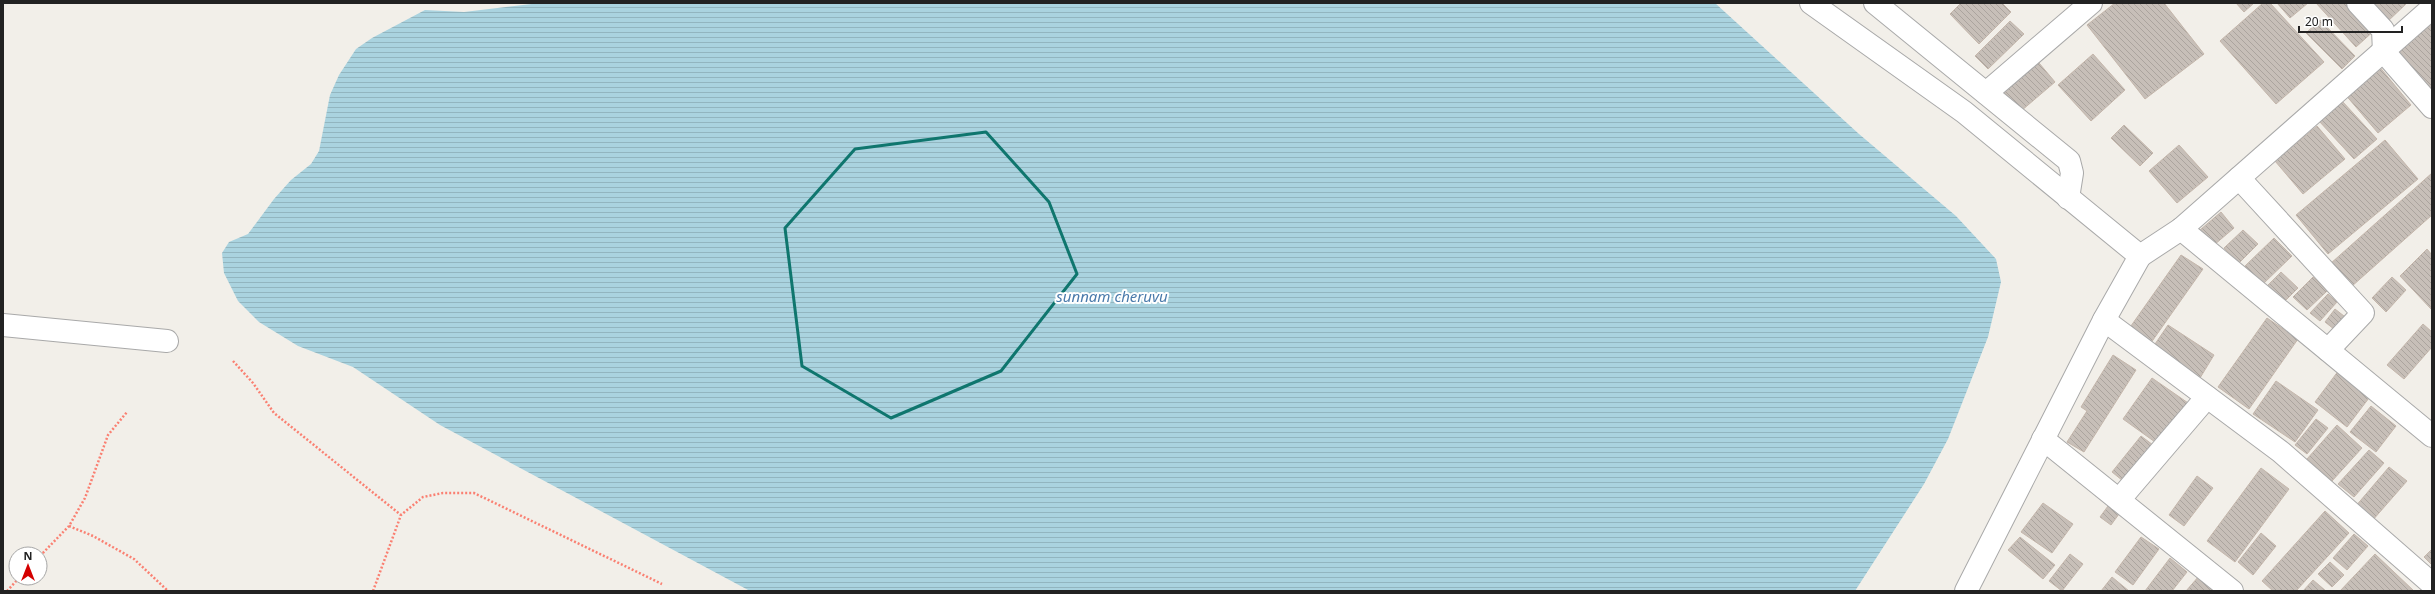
<svg xmlns="http://www.w3.org/2000/svg" width="2435" height="594" font-family="'Noto Sans',sans-serif">
<style>
.water{fill:url(#water-rules)}
.building{fill:url(#building-back-hatch);stroke:#c4b6ab}
.lines{fill:none;stroke-linecap:round;stroke-linejoin:round}
.minor-casing{stroke:#a9a9a9;stroke-width:24}
.path{stroke:#fa8072;stroke-width:2.5;stroke-dasharray:2 2;stroke-linecap:butt}
.minor{stroke:#fff;stroke-width:22}
.marked{fill:none;stroke:#0f766e;stroke-width:3;stroke-linejoin:round}
.labels{text-anchor:middle;stroke-width:4;stroke-linejoin:round;paint-order:stroke}
.water-label{font-size:15px;font-style:italic;fill:#4a7aab;stroke:#fff}
</style>
<defs>
<pattern id="water-rules" width="6" height="5" patternUnits="userSpaceOnUse"><rect width="6" height="5" fill="#aad3df"/><path d="M0 2.5h6" fill="none" stroke="#92b5bf"/></pattern>
<pattern id="building-back-hatch" width="6" height="6" patternUnits="userSpaceOnUse"><rect width="6" height="6" fill="#c7bfb8"/><path d="M-1 5l2 2M0 0l6 6M5-1l2 2" fill="none" stroke="#aba49e"/></pattern>
</defs>
<rect width="100%" height="100%" fill="#f2efe9"/>
<!-- water -->
<polygon class="water" points="540,3 1715,3 1859,134 1956,216 1996,259 2001,282 1988,337 1948,439 1924,484 1855,591 750,591 440,425 353,367 298,346 259,322 238,301 224,273 222,253 229,242 248,234 274,199 291,180 311,164 319,151 330,95 339,75 356,49 372,38 425,10 464,12"/>
<!-- building -->
<g class="building">
<polygon points="1961,3 2002,3 2011,12 1979,44 1950,14"/>
<polygon points="2115,3 2164,3 2204,54 2145,99 2087,25"/>
<polygon points="2236,3 2254,3 2244,12"/>
<polygon points="2263,3 2270,3 2324,62 2276,104 2220,41"/>
<polygon points="2277,3 2308,3 2290,18"/>
<polygon points="2316,3 2351,3 2376,29 2356,47"/>
<polygon points="2368,3 2407,3 2386,23"/>
<polygon points="2320,20 2355,56 2342,69 2306,33"/>
<polygon points="2010,21 2024,34 1988,69 1975,56"/>
<polygon points="2430,24 2432,26 2432,91 2397,54"/>
<polygon points="2093,54 2125,90 2091,121 2058,85"/>
<polygon points="2034,57 2055,82 2021,111 1999,86"/>
<polygon points="2378,65 2411,105 2378,133 2344,93"/>
<polygon points="2342,101 2377,139 2354,159 2319,121"/>
<polygon points="2124,125 2153,153 2140,166 2111,138"/>
<polygon points="2317,126 2345,159 2303,194 2275,161"/>
<polygon points="2385,140 2418,179 2328,254 2296,215"/>
<polygon points="2179,145 2208,177 2177,203 2149,171"/>
<polygon points="2432,173 2432,215 2351,287 2330,264"/>
<polygon points="2221,212 2234,228 2214,245 2200,230"/>
<polygon points="2243,230 2258,244 2239,263 2224,248"/>
<polygon points="2274,238 2292,256 2263,284 2245,266"/>
<polygon points="2427,249 2432,255 2431,309 2400,276"/>
<polygon points="2181,255 2203,269 2148,347 2126,333"/>
<polygon points="2281,272 2298,288 2284,302 2267,286"/>
<polygon points="2313,277 2327,291 2307,310 2293,297"/>
<polygon points="2392,277 2406,290 2386,312 2372,298"/>
<polygon points="2328,294 2337,302 2320,321 2310,313"/>
<polygon points="2335,309 2349,320 2339,333 2325,322"/>
<polygon points="2267,318 2298,339 2249,409 2218,387"/>
<polygon points="2423,324 2432,332 2432,347 2404,379 2387,365"/>
<polygon points="2168,325 2214,355 2200,378 2153,347"/>
<polygon points="2113,355 2136,370 2084,452 2067,442 2087,411 2081,407"/>
<polygon points="2339,370 2372,394 2347,427 2315,402"/>
<polygon points="2152,378 2191,405 2162,447 2123,419"/>
<polygon points="2276,381 2318,410 2295,442 2253,414"/>
<polygon points="2371,406 2396,426 2376,452 2350,432"/>
<polygon points="2316,419 2328,428 2307,454 2295,445"/>
<polygon points="2337,425 2362,448 2332,481 2307,459"/>
<polygon points="2141,436 2157,448 2128,485 2112,472"/>
<polygon points="2369,450 2384,463 2354,497 2338,484"/>
<polygon points="2389,467 2407,481 2372,521 2355,507"/>
<polygon points="2261,468 2289,489 2235,562 2207,541"/>
<polygon points="2197,476 2213,488 2184,526 2169,515"/>
<polygon points="2043,503 2073,524 2052,553 2021,532"/>
<polygon points="2108,506 2119,514 2111,525 2100,517"/>
<polygon points="2325,511 2349,533 2296,591 2273,591 2262,581"/>
<polygon points="2261,533 2276,546 2253,575 2238,562"/>
<polygon points="2354,534 2368,546 2347,570 2333,558"/>
<polygon points="2020,537 2055,565 2043,579 2008,550"/>
<polygon points="2141,537 2159,549 2133,585 2115,572"/>
<polygon points="2432,549 2432,565 2424,557"/>
<polygon points="2070,554 2083,564 2062,591 2049,581"/>
<polygon points="2375,554 2414,591 2340,591"/>
<polygon points="2170,558 2187,572 2172,591 2145,591"/>
<polygon points="2330,562 2344,575 2332,587 2318,574"/>
<polygon points="2199,576 2216,591 2186,591"/>
<polygon points="2112,577 2129,591 2101,591"/>
<polygon points="2313,580 2326,591 2303,591"/>
</g>
<g class="lines">
<!-- minor casing -->
<g class="minor-casing">
<g id="minor">
<polyline points="1811,3 1964,112 2140,256 2181,229 2432,8"/>
<polyline points="1875,3 2069,161 2072,173 2068,198"/>
<polyline points="2358,3 2383,30 2384,52 2432,107"/>
<polyline points="1986,93 2091,3"/>
<polyline points="2239,178 2363,313 2328,350"/>
<polyline points="2181,229 2432,436"/>
<polyline points="2104,320 2281,452 2432,584"/>
<polyline points="3,325 167,341"/>
<polyline points="2043,439 2232,591"/>
<polyline points="2119,500 2207,397"/>
<polyline points="1966,591 2104,320 2140,256"/>
</g>
</g>
<!-- path -->
<g class="path">
<polyline points="233,361 253,383 274,413 401,515"/>
<polyline points="69,526 93,536 134,559 168,591"/>
<polyline points="40,556 69,526 85,498 108,435 127,412"/>
<polyline points="7,591 19,578"/>
<polyline points="373,591 401,515 423,497 443,493 474,493 662,584"/>
</g>
<!-- minor -->
<use href="#minor" class="minor"/>
</g>
<!-- marked area -->
<path class="marked" d="M 986,132 L 1049,202 L 1077,274 L 1001,371 L 891,418 L 802,366 L 785,228 L 855,149 Z"/>
<g class="labels">
<!-- water labels -->
<g class="water-label">
<text x="1112" y="302">sunnam cheruvu</text>
</g>
</g>
<!-- border -->
<rect width="2435" height="594" fill="none" stroke="#222222" stroke-width="8"/>
<!-- north arrow -->
<g transform="translate(28 566)"><circle r="19" fill="#ffffff" stroke="#a7a7a7"/>
<path d="M0-3L7 15L0 10L-7 15Z" fill="#d40000"/>
<text y="-6" font-size="11" font-weight="bold" text-anchor="middle" fill="#222222">N</text>
</g>
<!-- scale -->
<path d="M2299 26v6h103v-6" fill="none" stroke="#222222" stroke-width="2"/>
<text x="2305" y="26" font-size="12" fill="#222222" stroke="#ffffff" stroke-width="3" paint-order="stroke">20 m</text>
</svg>
